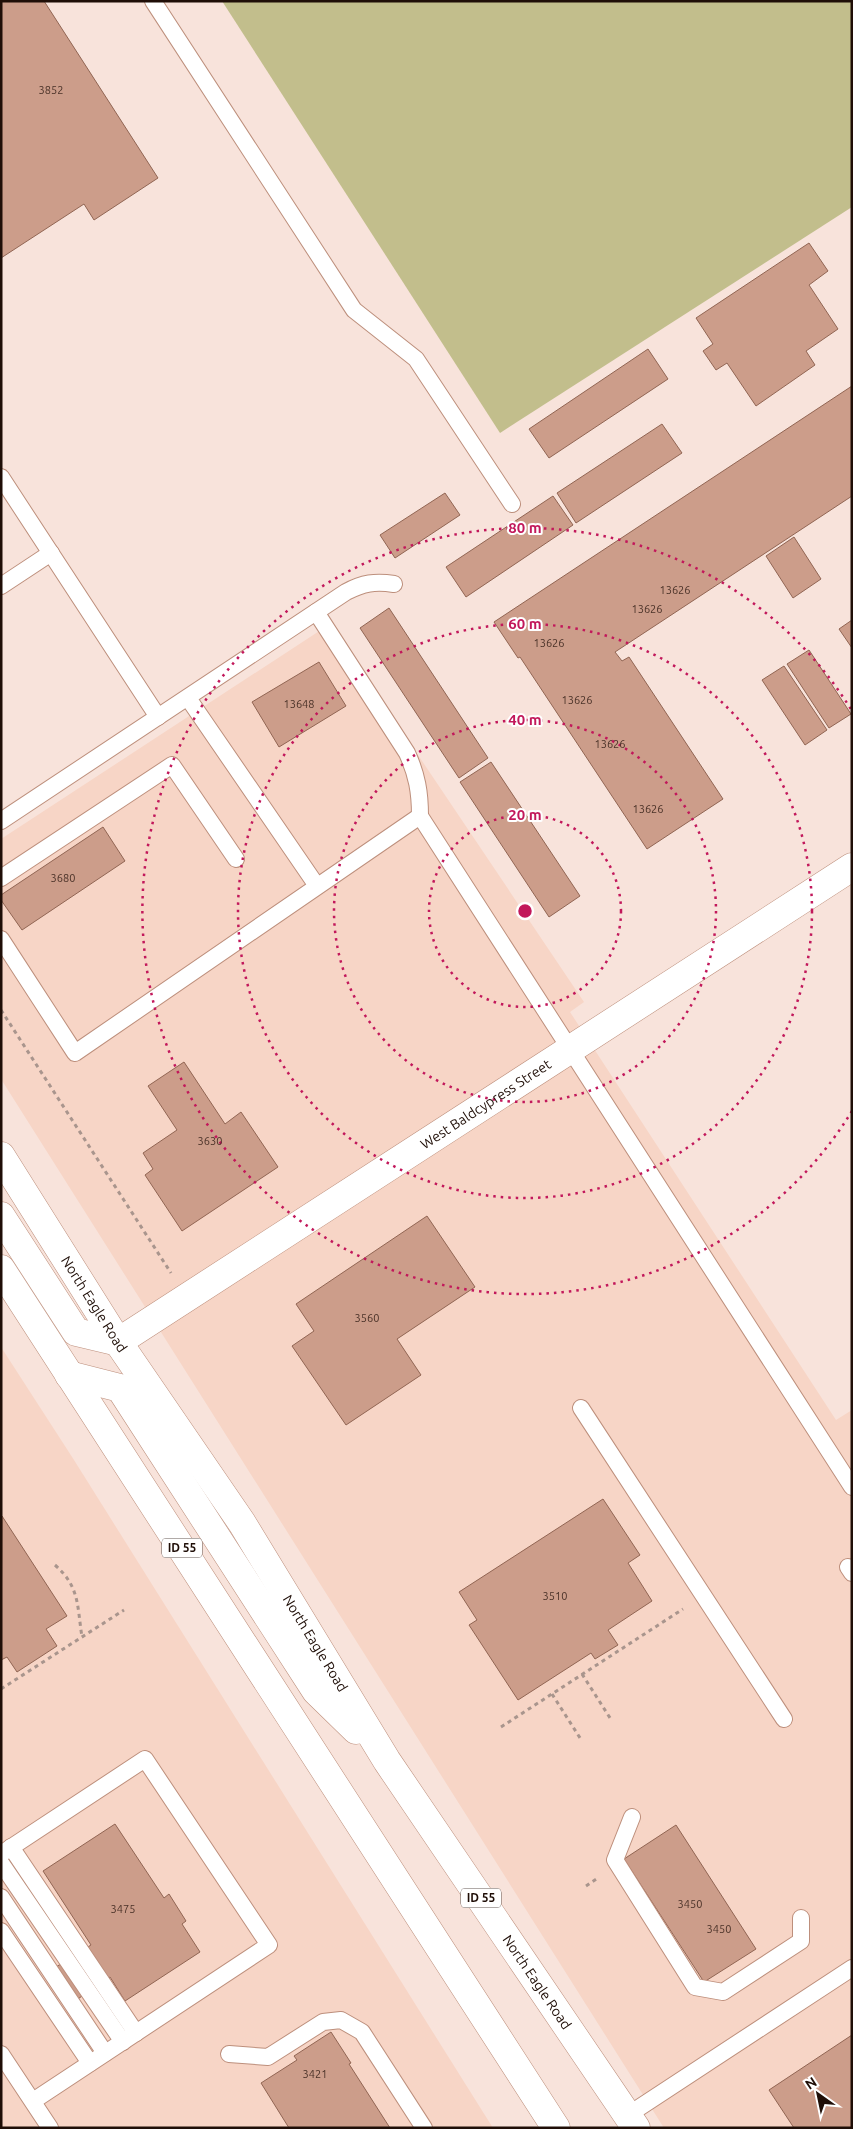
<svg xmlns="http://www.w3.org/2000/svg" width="853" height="2129" font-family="Ubuntu,sans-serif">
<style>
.built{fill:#f7d5c6}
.green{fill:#c2be8c}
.building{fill:#cc9d8a;stroke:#916553}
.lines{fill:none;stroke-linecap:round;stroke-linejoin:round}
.service-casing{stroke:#bd8f7c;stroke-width:18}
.minor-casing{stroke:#bd8f7c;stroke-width:29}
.trunk-casing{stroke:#bd8f7c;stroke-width:29}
.path{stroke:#a9958d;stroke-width:3;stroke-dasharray:4 4;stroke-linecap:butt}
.service{stroke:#fff;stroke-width:16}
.minor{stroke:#fff;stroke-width:28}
.trunk{stroke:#fff;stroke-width:28}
.ring{fill:none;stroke:#c2185b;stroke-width:2.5;stroke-dasharray:2.5 5}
.labels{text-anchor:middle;stroke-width:4;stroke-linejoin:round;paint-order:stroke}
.number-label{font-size:11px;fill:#4a3228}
.shield{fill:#fff;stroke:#625651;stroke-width:1}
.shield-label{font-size:12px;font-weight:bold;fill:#1f0e07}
.street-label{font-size:14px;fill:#1f0e07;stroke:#fff}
.centre{fill:#c2185b;stroke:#fff;stroke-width:2.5}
.ring-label{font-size:15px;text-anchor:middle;font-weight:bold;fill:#c2185b;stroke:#fff;stroke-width:4;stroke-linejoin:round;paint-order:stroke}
</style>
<rect width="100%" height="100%" fill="#f8e3db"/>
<!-- built -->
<g class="built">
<polygon points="330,624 584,1002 570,1012 836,1420 852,1410 852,2128 664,2128 1,1079 1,839"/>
<polygon points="1,1347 74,1460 493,2128 1,2128"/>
</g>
<!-- green -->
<polygon class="green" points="222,1 852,1 852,207 500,433"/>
<!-- building -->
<g class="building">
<polygon points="1,1 44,1 158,178 94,220 84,204 1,258"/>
<polygon points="809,243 828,271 809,285 838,329 806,351 815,365 756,406 727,363 716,370 703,351 713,344 696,318"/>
<polygon points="648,349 668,379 549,458 529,429"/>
<polygon points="852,386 852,496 615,652 622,661 629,657 723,799 647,849 520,657 518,658 494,622"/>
<polygon points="662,424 682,453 576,523 557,493"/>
<polygon points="445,493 460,515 395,558 380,535"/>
<polygon points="553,496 573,525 466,597 446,567"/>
<polygon points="794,537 821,579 793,598 766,556"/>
<polygon points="389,608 488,758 459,778 360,628"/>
<polygon points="852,620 852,648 839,629"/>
<polygon points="809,650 851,714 829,728 787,664"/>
<polygon points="319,662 346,706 279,747 252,702"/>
<polygon points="784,666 827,730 805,745 762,680"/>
<polygon points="491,762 580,896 549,917 460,782"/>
<polygon points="103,827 125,861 22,930 1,900 1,895"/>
<polygon points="184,1062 225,1124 241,1112 278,1167 182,1231 145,1175 153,1169 143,1153 177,1130 148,1086"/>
<polygon points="427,1216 475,1287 397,1339 421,1375 346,1425 292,1346 314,1331 296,1304"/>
<polygon points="603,1499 640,1555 628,1563 652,1601 608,1630 618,1645 595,1659 591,1653 518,1700 469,1625 477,1620 459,1592"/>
<polygon points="2,1516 67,1616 46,1629 57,1646 17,1672 7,1657 1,1660"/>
<polygon points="115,1824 164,1898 169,1894 186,1921 182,1924 200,1952 125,2001 110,1977 69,2005 48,1972 91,1945 43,1871"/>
<polygon points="676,1825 756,1949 704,1982 624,1859"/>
<polygon points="331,2032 351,2063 349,2064 390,2128 289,2128 261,2083 297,2060 294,2056"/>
<polygon points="852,2035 852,2128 794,2128 769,2090"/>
</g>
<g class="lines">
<!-- service casing -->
<g class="service-casing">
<g id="service">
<polyline points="153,1 354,310 416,359 512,504"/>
<polyline points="1,477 158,717"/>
<polyline points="1,586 51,553"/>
<path d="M 316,612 L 407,753 C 417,775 420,792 420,816 L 852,1487"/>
<polyline points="188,698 317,886"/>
<path d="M 1,821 L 346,592 C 363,583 375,581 394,584"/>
<polyline points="1,878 172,765 236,859"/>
<polyline points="1,939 75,1053 420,816"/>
<polyline points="581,1408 784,1719"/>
<polyline points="848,1567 852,1573"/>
<polyline points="632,1817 615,1860 695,1987 723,1992 801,1941 801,1918"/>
<polyline points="11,1847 136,2033"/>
<polyline points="1,1854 145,1759 269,1945 33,2101"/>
<polyline points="1,1863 123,2042"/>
<polyline points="1,1897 105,2053"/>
<polyline points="1,1931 90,2063"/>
<polyline points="1,2054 50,2128"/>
<polyline points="229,2054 268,2057 323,2022 341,2020 362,2032 424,2128"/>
<polyline points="628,2115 852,1968"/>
</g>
</g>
<!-- minor casing -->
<g class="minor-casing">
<g id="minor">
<path id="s1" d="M 118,1342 L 852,867"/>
</g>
</g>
<!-- trunk casing -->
<g class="trunk-casing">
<g id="trunk">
<path id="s2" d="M 1,1156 L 118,1342 L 242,1523 L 387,1761 L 636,2128"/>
<polyline points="1,1216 76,1332 118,1342"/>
<polyline points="1,1269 556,2128"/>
<polyline points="69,1375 120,1388 316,1691 356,1730"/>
</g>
</g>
<!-- path -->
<g class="path">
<polyline points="1,1010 171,1273"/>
<path d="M 55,1565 C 80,1587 77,1606 82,1637"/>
<polyline points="582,1674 612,1721"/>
<polyline points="1,1689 124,1610"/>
<polyline points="552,1694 582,1741"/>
<polyline points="501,1727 683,1609"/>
<polyline points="586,1886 598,1878"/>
</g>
<!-- service -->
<use href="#service" class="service"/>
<!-- minor -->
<use href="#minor" class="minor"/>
<!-- trunk -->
<use href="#trunk" class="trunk"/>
</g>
<!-- distance rings -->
<g class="ring">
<circle cx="525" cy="911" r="96"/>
<circle cx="525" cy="911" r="191"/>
<circle cx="525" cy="911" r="287"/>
<path d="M852 1111A383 383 0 1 1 852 711"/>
</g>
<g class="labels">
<!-- number labels -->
<g class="number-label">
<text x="51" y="94">3852</text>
<text x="675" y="594">13626</text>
<text x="647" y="613">13626</text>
<text x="549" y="647">13626</text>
<text x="577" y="704">13626</text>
<text x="299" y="708">13648</text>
<text x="610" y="748">13626</text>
<text x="648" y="813">13626</text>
<text x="63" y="882">3680</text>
<text x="210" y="1145">3630</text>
<text x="367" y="1322">3560</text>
<text x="555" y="1600">3510</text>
<text x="690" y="1908">3450</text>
<text x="123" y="1913">3475</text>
<text x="719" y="1933">3450</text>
<text x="315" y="2078">3421</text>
</g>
<!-- shield labels -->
<g class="shield">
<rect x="162" y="1538.5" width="40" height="19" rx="4"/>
<rect x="461" y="1888.5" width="40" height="19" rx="4"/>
</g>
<g class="shield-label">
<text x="182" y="1552">ID 55</text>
<text x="481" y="1902">ID 55</text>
</g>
<!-- street labels -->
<g class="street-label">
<text dy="5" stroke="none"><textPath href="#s1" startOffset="438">West Baldcypress Street</textPath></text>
<text dy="5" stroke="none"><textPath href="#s2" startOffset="175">North Eagle Road</textPath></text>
<text dy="5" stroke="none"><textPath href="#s2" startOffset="580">North Eagle Road</textPath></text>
<text dy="5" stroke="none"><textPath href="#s2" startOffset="985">North Eagle Road</textPath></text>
</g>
</g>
<circle cx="525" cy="911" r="8" class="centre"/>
<g class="ring-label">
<text x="525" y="533">80 m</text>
<text x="525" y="629">60 m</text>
<text x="525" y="725">40 m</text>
<text x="525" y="820">20 m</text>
</g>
<!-- border -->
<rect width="853" height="2129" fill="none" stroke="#1f0e07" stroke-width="5"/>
<!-- north arrow -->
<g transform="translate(818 2094) rotate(327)" stroke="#ffffff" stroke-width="4" paint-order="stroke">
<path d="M0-4L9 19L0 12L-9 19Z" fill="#1f0e07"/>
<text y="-8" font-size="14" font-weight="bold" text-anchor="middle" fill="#1f0e07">N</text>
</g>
</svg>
